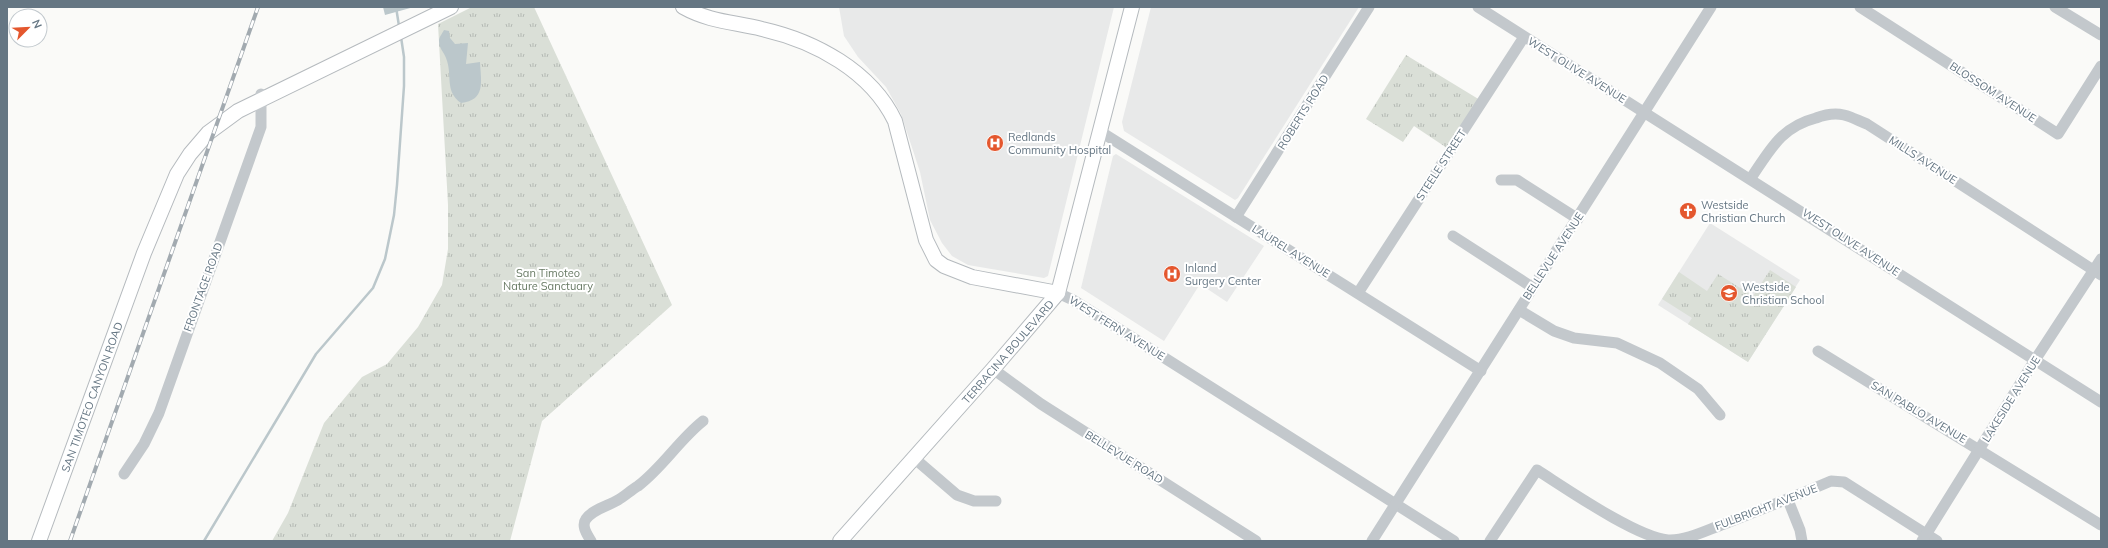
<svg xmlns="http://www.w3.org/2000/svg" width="2108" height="548" font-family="Mulish,sans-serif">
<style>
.built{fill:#e8e9e9}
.grass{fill:url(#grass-tufts)}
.water{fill:#bbc7cb}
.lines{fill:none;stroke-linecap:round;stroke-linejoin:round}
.stream{stroke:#bbc7cb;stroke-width:2.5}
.major-casing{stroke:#b5babe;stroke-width:16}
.minor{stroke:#c3c8cc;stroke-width:11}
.major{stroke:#fff;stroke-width:14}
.rail-casing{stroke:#a2aab0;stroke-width:4}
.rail{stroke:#fff;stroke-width:2.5;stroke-dasharray:8;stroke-linecap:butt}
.labels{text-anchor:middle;stroke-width:4;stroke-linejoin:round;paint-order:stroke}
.street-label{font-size:11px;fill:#657683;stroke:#fff}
.poi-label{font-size:11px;fill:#657683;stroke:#fff;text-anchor:start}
.park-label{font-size:11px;fill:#687a64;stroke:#fff}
</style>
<defs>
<pattern id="grass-tufts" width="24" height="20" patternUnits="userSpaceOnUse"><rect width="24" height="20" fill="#dadfd7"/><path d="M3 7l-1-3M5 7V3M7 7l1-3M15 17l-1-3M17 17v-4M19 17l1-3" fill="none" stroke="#b4b9b4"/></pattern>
</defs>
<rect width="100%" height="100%" fill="#fafaf8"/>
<!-- built -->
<g class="built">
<polygon points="839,7 1114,7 1048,276 1044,278 968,265 952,256 942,243 930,220 920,172 901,114 886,87 858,57 844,36"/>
<polygon points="1151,7 1359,7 1238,198 1235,200 1124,131 1122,122"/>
<polygon points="1116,154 1264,246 1227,302 1200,284 1164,341 1081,288 1113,156"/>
<polygon points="1710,223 1800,280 1748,362 1658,305"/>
</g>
<!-- grass -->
<g class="grass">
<polygon points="472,7 534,7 672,305 542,421 510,541 272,541 288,513 324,423 362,377 387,364 418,327 442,285 448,249 448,205 438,24"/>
<polygon points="1406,55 1480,100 1447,148 1414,126 1403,142 1366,119"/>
<polygon points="1770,270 1796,287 1748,362 1688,324 1692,318 1662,299 1679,272 1707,291 1718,274 1753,296"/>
</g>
<!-- water -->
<g class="water">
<polygon points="383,7 414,7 385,15"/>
<path d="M 444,30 L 449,31 L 450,38 L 455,44 L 468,43 L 466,64 L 480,62 C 481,82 486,100 461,103 C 444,91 453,75 446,58 C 444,52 439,49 439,41 C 439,37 442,34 444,30 Z"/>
</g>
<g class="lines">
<!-- stream -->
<g class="stream">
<polyline points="396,7 399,26"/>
<polyline points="204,541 316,354 373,288 385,259 394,215 397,185 404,86 404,57 401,37"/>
</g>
<!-- major casing -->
<g class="major-casing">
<g id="major">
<path d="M 683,7 C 710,22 734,22 762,29 C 815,41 871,71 895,121 L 926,240 L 936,260 L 944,266 L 972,277 L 1058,293"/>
<polyline points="39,541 144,253 177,174 190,154 208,133 238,111 451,7"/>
<polyline points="840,541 993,369 1058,293 1132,7"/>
</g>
</g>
<!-- minor -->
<g class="minor">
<polyline points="1478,7 2101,402"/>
<polyline points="1860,7 2058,134 2101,66"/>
<polyline points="2055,7 2101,35"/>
<polyline points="1101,132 1481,371"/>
<path d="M 1751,178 C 1770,150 1781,127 1816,118 C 1824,115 1835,113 1844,115 C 1852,117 1859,121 1867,124 L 2101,275"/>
<polyline points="1501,180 1517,180 1578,219"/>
<polyline points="1236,217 1369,7"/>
<polyline points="1453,236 1532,287"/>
<polyline points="1058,293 1073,300 1454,541"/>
<polyline points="1358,293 1524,37"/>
<polyline points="1519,310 1554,331 1574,338 1617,343 1660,363 1698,389 1720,415"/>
<polyline points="1818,351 2101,525"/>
<polyline points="993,369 1041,404 1256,541"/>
<polyline points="914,458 957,495 974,501 996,501"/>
<polyline points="124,474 144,444 159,413 261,127 261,94"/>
<polyline points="1788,500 1800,530 1802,541"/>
<path d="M 591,541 C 587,534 581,526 586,519 C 593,509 608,506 618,500 C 625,496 631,490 638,486 C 663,467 679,440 703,421"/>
<polyline points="1372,541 1711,7"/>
<path d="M 1490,541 L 1537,470 C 1567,489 1636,537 1668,540 C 1686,541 1707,530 1724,524 C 1760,510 1796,496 1831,481 L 1844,482 L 1937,541"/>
<polyline points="1922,541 2035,360 2101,259"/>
</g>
<!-- major -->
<use href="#major" class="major"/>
<!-- rail casing -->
<g class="rail-casing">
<polyline id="rail" points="70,541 258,7"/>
</g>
<!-- rail -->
<use href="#rail" class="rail"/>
</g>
<!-- icons -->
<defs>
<g id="hospital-disc" transform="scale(0.9)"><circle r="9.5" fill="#e4572e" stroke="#fff"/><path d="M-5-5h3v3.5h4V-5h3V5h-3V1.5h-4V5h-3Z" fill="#fff"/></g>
<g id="church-disc" transform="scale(0.9)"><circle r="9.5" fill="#e4572e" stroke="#fff"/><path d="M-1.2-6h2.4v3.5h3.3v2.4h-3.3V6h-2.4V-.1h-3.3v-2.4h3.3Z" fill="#fff"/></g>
<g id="school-disc" transform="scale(0.9)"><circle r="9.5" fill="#e4572e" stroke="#fff"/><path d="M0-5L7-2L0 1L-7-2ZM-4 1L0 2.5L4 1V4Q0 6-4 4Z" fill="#fff"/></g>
</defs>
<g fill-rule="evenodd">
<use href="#hospital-disc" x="995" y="143"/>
<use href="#church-disc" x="1688" y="211"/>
<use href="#hospital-disc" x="1172" y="274"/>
<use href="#school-disc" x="1729" y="293"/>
</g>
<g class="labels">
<!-- street labels -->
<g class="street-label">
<text transform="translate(1577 70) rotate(32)" y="4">WEST OLIVE AVENUE</text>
<text transform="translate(1993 92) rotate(33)" y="4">BLOSSOM AVENUE</text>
<text transform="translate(1303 112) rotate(-58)" y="4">ROBERTS ROAD</text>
<text transform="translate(1923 160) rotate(33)" y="4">MILLS AVENUE</text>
<text transform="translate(1441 165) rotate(-57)" y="4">STEELE STREET</text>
<text transform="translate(1851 242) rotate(33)" y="4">WEST OLIVE AVENUE</text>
<text transform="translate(1291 251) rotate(32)" y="4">LAUREL AVENUE</text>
<text transform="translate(1553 256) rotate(-57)" y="4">BELLEVUE AVENUE</text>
<text transform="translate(203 287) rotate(-70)" y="4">FRONTAGE ROAD</text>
<text transform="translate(1117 328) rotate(32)" y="4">WEST FERN AVENUE</text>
<text transform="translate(1008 352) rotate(-49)" y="4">TERRACINA BOULEVARD</text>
<text transform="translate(92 397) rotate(-70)" y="4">SAN TIMOTEO CANYON ROAD</text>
<text transform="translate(2011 399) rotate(-58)" y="4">LAKESIDE AVENUE</text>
<text transform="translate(1919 412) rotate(31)" y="4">SAN PABLO AVENUE</text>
<text transform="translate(1124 457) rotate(32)" y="4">BELLEVUE ROAD</text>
<text transform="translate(1766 507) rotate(-21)" y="4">FULBRIGHT AVENUE</text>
</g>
<!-- poi labels -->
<g class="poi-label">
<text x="1008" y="141">Redlands<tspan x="1008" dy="13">Community Hospital</tspan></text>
<text x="1701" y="209">Westside<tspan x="1701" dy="13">Christian Church</tspan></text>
<text x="1185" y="272">Inland<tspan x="1185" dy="13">Surgery Center</tspan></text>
<text x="1742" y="291">Westside<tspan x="1742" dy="13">Christian School</tspan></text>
</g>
<!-- park labels -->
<g class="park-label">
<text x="548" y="277">San Timoteo<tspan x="548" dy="13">Nature Sanctuary</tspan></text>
</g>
</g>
<!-- border -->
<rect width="2108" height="548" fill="none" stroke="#657683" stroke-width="16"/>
<!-- north arrow -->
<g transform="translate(28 28) rotate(66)"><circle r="19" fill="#ffffff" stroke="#c1c8cd"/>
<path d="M0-3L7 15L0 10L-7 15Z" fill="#e4572e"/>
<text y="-6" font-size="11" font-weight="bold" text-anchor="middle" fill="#657683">N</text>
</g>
</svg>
